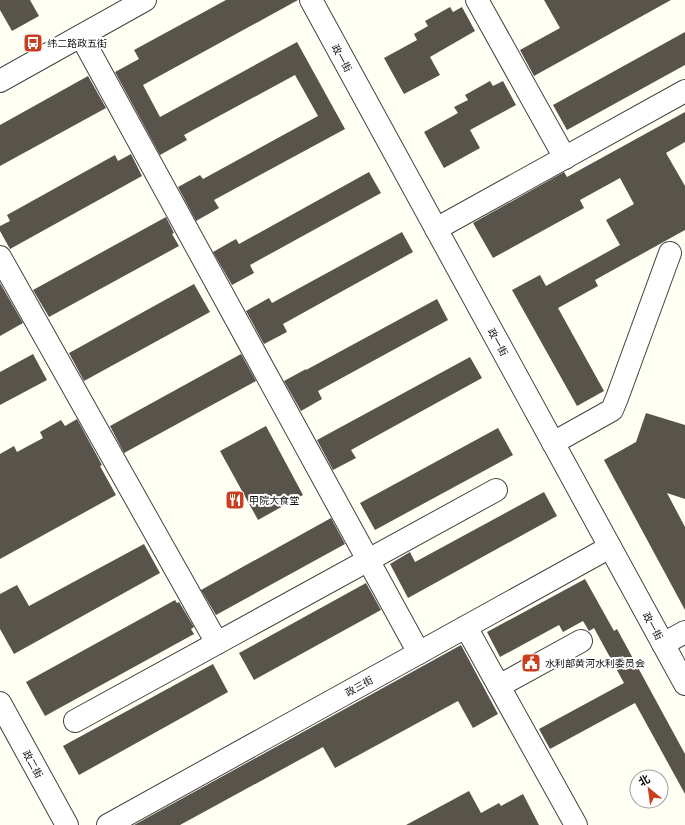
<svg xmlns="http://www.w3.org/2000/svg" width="685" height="825" font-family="'Noto Serif','Noto Sans SC',serif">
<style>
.building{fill:#59544b}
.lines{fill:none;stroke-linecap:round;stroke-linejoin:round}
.minor-casing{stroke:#434343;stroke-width:24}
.minor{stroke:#fff;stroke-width:22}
.labels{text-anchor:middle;stroke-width:4;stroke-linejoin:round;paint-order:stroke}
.poi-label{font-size:10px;fill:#101010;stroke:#fff;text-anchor:start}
.street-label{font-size:10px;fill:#101010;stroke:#fff}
</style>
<rect width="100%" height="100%" fill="#fffff3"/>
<!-- building -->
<g class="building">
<polygon points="0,0 30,0 39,16 12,31 0,10"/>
<polygon points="226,0 298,0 143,85 160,117 297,42 345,129 214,200 219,208 196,221 178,187 200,175 203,179 318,116 295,75 184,135 187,140 160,155 115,72 139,59 134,50"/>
<polygon points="544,0 671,0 534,76 520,50 560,28"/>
<polygon points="450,7 453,12 462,7 475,31 430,57 440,75 404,94 384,58 417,40 414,34 428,26 425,21"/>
<polygon points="685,32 685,65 567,130 553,105"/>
<polygon points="88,76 106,108 0,166 0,125"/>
<polygon points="490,81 493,86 503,81 516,105 470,130 480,148 444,168 424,132 458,113 454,107 468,100 465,95"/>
<polygon points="685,112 685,142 666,153 685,186 685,230 595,280 598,286 558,308 604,391 577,406 512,290 540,275 546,286 620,245 606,220 634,204 620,178 580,200 584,208 493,258 473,223 564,172 567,177"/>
<polygon points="131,154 142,176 10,249 0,231 0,226 10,221 7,215 115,155 118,161"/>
<polygon points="369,172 381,193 250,265 254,273 232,285 213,252 236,239 239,244"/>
<polygon points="166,217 174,233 172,234 179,246 49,317 33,290"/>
<polygon points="402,232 413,252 283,324 287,332 264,344 246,311 269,298 272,303"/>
<polygon points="0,283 23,323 0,336"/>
<polygon points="194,284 210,312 84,381 69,353"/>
<polygon points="437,299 448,320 318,391 322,399 301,411 284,381 306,369 306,370"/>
<polygon points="33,354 47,380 0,405 0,372"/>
<polygon points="241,354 256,381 124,453 110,426"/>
<polygon points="470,357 482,378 351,450 356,458 333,470 317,440"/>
<polygon points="646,413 685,425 685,499 667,493 685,527 685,610 604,460 636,442"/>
<polygon points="77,419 102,465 100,466 116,495 0,559 0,454 14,446 17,452 43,438 40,432 61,420 65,426"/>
<polygon points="266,426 303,495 258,520 220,451"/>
<polygon points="498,428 513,455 375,530 360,503"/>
<polygon points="544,492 557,516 408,598 390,564 410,552 415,562"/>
<polygon points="331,518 345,544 216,615 201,590"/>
<polygon points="144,544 160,573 14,654 0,629 0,594 17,585 29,606"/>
<polygon points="585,579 614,631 617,629 685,754 685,794 635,703 550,749 539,729 624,683 594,628 589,631 583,621 563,632 559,625 500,657 487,632"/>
<polygon points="366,583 381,610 254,680 239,653"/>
<polygon points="175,600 177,603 179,602 194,627 191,629 194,634 45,716 26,682"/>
<polygon points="461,645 498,714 473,728 458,701 335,768 323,747 180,825 134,825"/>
<polygon points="213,664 228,692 79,775 63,746"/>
<polygon points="469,791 481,813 499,803 501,806 523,794 539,825 406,825"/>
</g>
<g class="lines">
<!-- minor casing -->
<g class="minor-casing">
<g id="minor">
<polyline points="311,0 685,684"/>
<polyline points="477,0 565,158"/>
<polyline points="81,36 419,653"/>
<polyline points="0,81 145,0"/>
<polyline points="436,229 685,91"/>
<polyline points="0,257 217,643"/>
<polyline points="553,443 612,410 617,398 670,253"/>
<polyline points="466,627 576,825"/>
<polyline points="663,644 685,632"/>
<polyline points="499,686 581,641"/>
<polyline points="0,703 67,825"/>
<polyline points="75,721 496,490"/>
<polyline points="108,825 610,547"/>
</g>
</g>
<!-- minor -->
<use href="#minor" class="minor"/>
</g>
<!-- icons -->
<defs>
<g id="bus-square" transform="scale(1)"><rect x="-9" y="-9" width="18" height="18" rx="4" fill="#c93f1f" stroke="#fff"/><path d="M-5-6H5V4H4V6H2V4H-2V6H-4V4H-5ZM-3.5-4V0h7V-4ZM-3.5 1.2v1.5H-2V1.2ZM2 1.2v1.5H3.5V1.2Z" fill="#fff"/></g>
<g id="restaurant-square" transform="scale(1)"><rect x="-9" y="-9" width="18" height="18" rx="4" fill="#c93f1f" stroke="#fff"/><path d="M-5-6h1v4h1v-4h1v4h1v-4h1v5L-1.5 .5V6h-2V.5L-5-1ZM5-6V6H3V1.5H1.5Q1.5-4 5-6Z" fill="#fff"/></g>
<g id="civic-square" transform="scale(1)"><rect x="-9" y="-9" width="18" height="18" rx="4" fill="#c93f1f" stroke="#fff"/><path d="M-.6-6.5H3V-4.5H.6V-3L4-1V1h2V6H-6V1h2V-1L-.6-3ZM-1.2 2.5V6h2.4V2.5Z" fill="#fff"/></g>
</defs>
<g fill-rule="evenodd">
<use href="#bus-square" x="33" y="43"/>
<use href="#restaurant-square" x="235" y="500"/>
<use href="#civic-square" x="531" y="663"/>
</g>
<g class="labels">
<!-- poi labels -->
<g class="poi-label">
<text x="47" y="47">纬二路政五街</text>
<text x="249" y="504">甲院大食堂</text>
<text x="545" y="667">水利部黄河水利委员会</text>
</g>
<!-- street labels -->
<g class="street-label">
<text transform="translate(342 58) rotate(61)" y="4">政一街</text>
<text transform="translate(498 342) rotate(61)" y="4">政一街</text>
<text transform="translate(653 626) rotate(61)" y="4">政一街</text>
<text transform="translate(359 686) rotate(-29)" y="4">政三街</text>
<text transform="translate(33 764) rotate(61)" y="4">政二街</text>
</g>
</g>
<!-- north arrow -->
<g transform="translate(649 789) rotate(331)"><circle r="19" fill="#ffffff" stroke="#9f9f9f"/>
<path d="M0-3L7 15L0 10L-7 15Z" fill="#c93f1f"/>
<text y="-6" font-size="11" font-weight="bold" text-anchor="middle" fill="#101010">北</text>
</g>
</svg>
